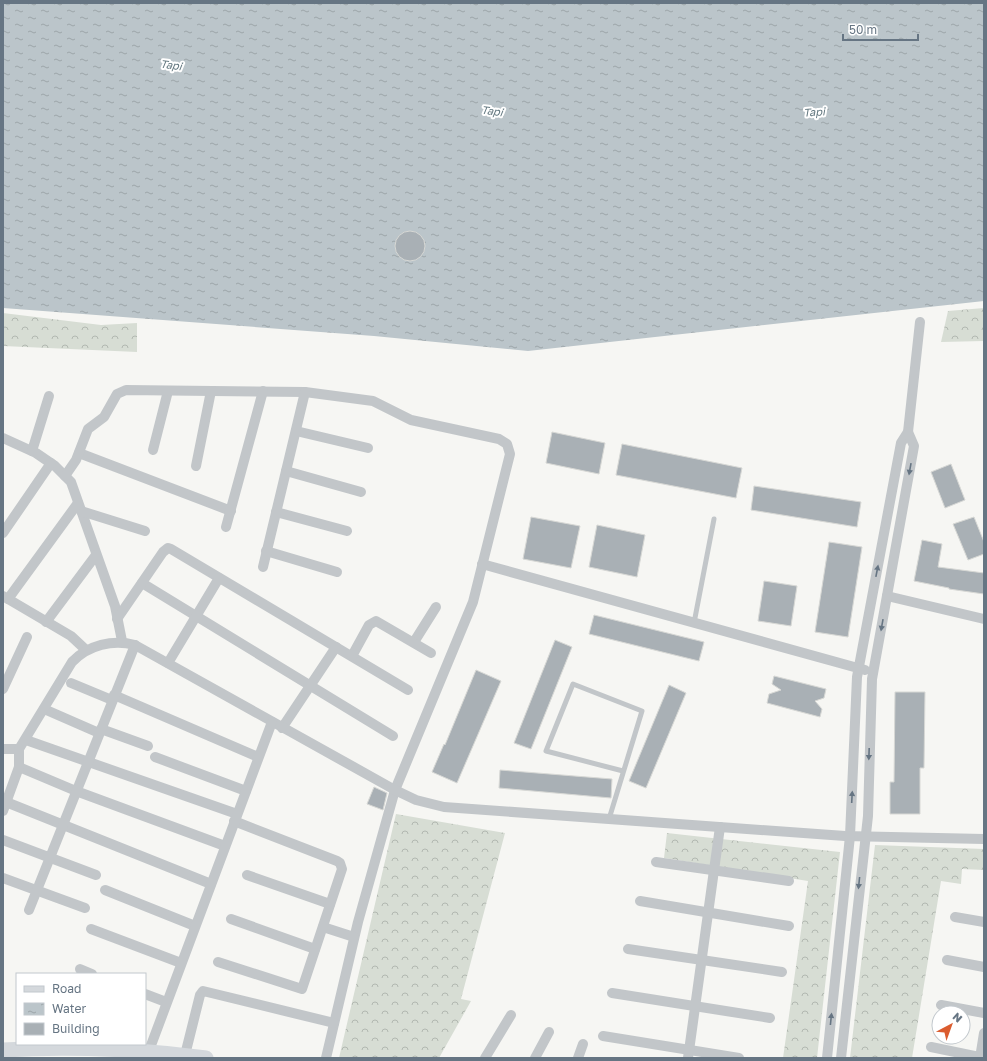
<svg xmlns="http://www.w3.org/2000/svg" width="987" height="1061" font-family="'Golos Text',sans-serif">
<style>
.forest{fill:url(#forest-crowns)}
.water{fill:url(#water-ripples)}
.building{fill:#a9b0b5;stroke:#d7d8d5}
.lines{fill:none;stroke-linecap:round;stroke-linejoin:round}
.lane{stroke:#c2c6c9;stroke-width:5}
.street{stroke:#c2c6c9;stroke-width:10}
.secondary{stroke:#d4d8dc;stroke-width:15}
.oneway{fill:#667583}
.labels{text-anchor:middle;stroke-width:4;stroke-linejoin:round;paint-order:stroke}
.water-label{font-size:11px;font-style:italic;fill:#62777f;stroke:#fff}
</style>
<defs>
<pattern id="forest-crowns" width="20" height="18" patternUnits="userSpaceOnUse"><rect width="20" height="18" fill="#d7ddd4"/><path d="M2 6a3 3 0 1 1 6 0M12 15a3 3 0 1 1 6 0" fill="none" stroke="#b2b8b1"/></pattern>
<pattern id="water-ripples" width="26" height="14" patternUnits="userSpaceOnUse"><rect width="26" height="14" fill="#bbc5ca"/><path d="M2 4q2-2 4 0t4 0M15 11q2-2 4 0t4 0" fill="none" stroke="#9ca5a9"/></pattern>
</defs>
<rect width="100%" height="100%" fill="#f6f6f3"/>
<!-- forest -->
<g class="forest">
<polygon points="984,308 984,341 941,342 948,311"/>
<polygon points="3,313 101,325 137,323 137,352 3,346"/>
<polygon points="396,814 505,833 461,999 471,1001 439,1058 339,1058"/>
<polygon points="667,833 840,852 817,1058 783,1058 808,881 664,858"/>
<polygon points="875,845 984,849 984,870 962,869 961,884 941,881 912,1058 850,1058"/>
</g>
<!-- water -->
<polygon class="water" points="3,3 984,3 984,301 528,351 374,336 3,308"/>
<!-- building -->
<g class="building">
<circle cx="410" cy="246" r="15"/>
<polygon points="552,432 605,443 599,474 546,463"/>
<polygon points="622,444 742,468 736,498 616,475"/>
<polygon points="951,464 965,500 945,508 931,472"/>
<polygon points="754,486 861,502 857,527 751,510"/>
<polygon points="531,517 580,526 571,568 523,559"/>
<polygon points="974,517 984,542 984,554 968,560 953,524"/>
<polygon points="597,525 645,535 637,577 589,567"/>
<polygon points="922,540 942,544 938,567 984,573 984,594 949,589 949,588 914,581"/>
<polygon points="829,542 862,547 848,637 815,632"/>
<polygon points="764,581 797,586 791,626 758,621"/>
<polygon points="594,615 704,642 699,661 589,634"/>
<polygon points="555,640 572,647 531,749 514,743"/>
<polygon points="476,670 501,681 457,783 432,772 444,744 445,745"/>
<polygon points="774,676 826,689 824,698 815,701 822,709 820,717 767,703 769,694 781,690 772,684"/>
<polygon points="669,685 686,693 646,788 629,781"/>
<polygon points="895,692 925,692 924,768 920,768 920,814 890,814 890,782 894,782"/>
<polygon points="500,770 612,779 611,798 499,788"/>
<polygon points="374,787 387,793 383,810 367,804"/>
</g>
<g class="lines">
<!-- lane -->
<g class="lane">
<polyline points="694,623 714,519"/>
<polyline points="609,819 642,711 573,684 546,751 623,771"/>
</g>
<!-- street -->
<g class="street">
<polyline points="296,431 368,448"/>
<polyline points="3,438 36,453 55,466 71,482 115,606 122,641"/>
<polyline points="153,450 168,391"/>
<polyline points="32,451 49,396"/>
<polyline points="79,453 231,511"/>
<polyline points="196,466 211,391"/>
<polyline points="286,471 361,492"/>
<polyline points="65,476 76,460 88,429 104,417 117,394 126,390 305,392 373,401 411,420 499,439 507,444 510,454 473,602 395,790 358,922 326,1058"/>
<polyline points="81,511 145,531"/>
<polyline points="276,512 347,531"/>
<polyline points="226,527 263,391"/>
<polyline points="3,533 51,463"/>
<polyline points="266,551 337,572"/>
<polyline points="482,564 865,670"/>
<polyline points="263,567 305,392"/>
<polyline points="142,583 393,736"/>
<polyline points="3,596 71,636 86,650"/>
<polyline points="887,596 984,619"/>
<polyline points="8,599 78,503"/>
<polyline points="117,619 163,552 168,548 171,549 408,690"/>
<polyline points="46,622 96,555"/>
<polyline points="414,642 436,607"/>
<polyline points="352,656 369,625 376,621 431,653"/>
<polyline points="168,663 219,578"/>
<polyline points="71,683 112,700"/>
<polyline points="3,689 27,637"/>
<polyline points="114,695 258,757"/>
<polyline points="44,709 99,733"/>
<polyline points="282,728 336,647"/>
<polyline points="101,729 148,746"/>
<polyline points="26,740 237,814"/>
<path d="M 3,749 L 19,749 L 72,662 C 88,645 113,639 135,645 L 395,790 L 416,800 L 444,807 L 845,836 L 984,839"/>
<polyline points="155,757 246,791"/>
<polyline points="19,767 76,791 225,846"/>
<polyline points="6,802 211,884"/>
<polyline points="3,811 19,767 19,749"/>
<polyline points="3,840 96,875"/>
<polyline points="656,862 789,881"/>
<polyline points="247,875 330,904"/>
<polyline points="3,878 85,908"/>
<polyline points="105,890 195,926"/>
<polyline points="640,901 789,926"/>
<polyline points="29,910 135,645"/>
<polyline points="955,917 984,922"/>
<polyline points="231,919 315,949"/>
<polyline points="323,927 354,937"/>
<polyline points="91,929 181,963"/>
<polyline points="628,949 782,972"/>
<polyline points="947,960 984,967"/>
<polyline points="218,962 302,989 342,869 340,863 337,861 234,821"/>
<polyline points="80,969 92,974"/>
<polyline points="612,993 770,1018"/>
<polyline points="145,994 166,1002"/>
<polyline points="941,1005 984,1013"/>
<polyline points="603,1036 739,1058"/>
<polyline points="931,1047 984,1058"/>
<polyline points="185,1055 200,995 203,991 334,1023"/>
<polyline points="147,1056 272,722"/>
<polyline points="485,1058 511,1015"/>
<polyline points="535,1058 549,1032"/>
<polyline points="578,1058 583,1044"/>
<polyline points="688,1058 720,827"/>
<polyline points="827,1058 850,836 857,677 901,443 908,432 920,322"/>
<polyline points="841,1058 868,816 872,679 914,446 908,432"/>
<polyline points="980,1058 984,1033"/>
</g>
<!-- secondary -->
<path class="secondary" d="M 3,1050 C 71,1046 139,1049 206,1058"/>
</g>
<!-- one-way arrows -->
<defs><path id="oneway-solid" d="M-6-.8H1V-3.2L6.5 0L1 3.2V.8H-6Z"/></defs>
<g class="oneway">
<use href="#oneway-solid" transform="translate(910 469) rotate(100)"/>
<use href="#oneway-solid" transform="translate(877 571) rotate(-79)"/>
<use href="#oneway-solid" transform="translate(882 625) rotate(100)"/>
<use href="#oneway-solid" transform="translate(869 754) rotate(92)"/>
<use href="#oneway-solid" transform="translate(852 797) rotate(-87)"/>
<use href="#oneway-solid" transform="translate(859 883) rotate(96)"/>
<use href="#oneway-solid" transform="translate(831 1019) rotate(-84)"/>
</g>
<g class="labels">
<!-- water labels -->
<g class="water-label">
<text transform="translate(171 65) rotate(8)" y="4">Tapi</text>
<text transform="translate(492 111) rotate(8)" y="4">Tapi</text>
<text transform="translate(814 112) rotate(-4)" y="4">Tapi</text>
</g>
</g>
<!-- border -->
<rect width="987" height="1061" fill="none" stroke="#667583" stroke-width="8"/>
<!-- legend -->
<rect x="16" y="973" width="130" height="72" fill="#ffffff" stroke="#c2c8cd"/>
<rect x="24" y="986" width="20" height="6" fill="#d4d8dc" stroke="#c2c8cd"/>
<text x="52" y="993" font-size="12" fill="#667583">Road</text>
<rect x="24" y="1003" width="20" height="12" fill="url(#water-ripples)" stroke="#c2c8cd"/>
<text x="52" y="1013" font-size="12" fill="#667583">Water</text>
<rect x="24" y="1023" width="20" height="12" fill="#a9b0b5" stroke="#c2c8cd"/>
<text x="52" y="1033" font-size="12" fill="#667583">Building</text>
<!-- north arrow -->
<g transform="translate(951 1025) rotate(41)"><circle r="19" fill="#ffffff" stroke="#c2c8cd"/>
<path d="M0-3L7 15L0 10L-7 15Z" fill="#db5c2e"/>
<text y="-6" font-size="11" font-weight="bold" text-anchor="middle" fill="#667583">N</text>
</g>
<!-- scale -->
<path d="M843 34v6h75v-6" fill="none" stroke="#667583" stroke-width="2"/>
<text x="849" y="34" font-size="12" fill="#667583" stroke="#ffffff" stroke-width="3" paint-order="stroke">50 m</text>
</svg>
